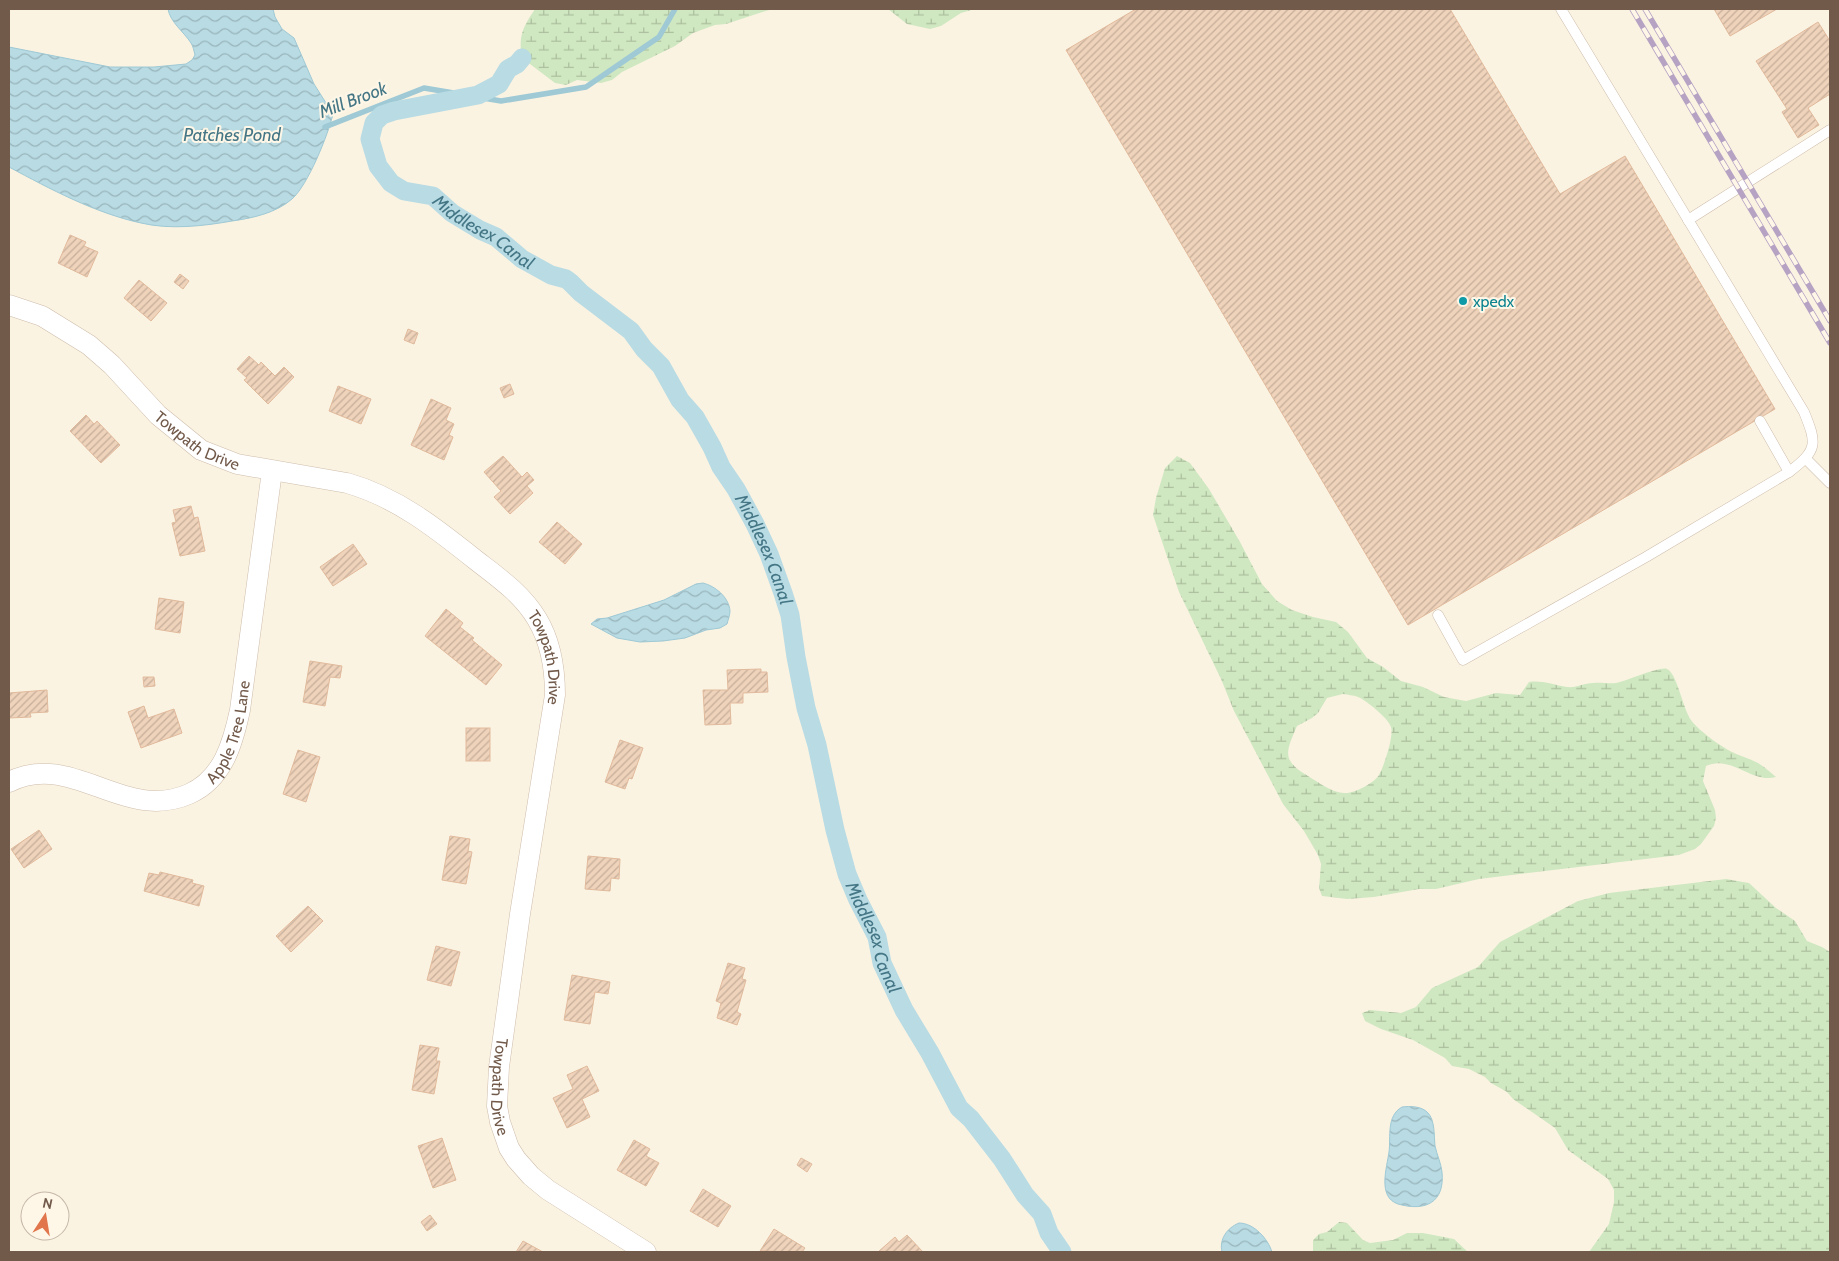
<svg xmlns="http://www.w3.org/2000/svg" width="1839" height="1261" font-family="Cabin,sans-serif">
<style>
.wetland{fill:url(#wetland-marsh);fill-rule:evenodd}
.water{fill:url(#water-waves);stroke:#9ec9d5}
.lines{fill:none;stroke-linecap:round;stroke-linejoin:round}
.stream{stroke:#9ec9d5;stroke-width:5.5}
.canal{stroke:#b8dbe4;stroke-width:19}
.building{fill:url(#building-hatch);stroke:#e1ba9c}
.service-casing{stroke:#cebdac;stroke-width:11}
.minor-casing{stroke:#cebdac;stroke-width:21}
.service{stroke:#fff;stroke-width:10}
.minor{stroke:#fff;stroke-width:20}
.rail-casing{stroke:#b6a2c3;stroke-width:5.5}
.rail{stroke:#fef7e8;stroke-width:4;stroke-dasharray:11;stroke-linecap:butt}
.culture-dot{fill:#0f9aa8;stroke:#fef7e8;stroke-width:2}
.labels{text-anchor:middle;stroke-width:4;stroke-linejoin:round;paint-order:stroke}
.culture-label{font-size:16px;fill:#0d838f;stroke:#fef7e8;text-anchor:start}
.street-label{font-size:16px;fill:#725a4a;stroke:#fef7e8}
.water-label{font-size:18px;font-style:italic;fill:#447685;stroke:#fef7e8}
</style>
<defs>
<pattern id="wetland-marsh" width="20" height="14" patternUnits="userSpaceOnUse" patternTransform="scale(1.25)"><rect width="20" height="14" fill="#cfe8c1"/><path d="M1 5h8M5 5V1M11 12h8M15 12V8" fill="none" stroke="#acbf9f"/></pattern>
<pattern id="water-waves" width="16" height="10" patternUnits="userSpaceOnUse" patternTransform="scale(1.25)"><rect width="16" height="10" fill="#b8dbe4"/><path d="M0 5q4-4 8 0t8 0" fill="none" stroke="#9ab5bb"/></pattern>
<pattern id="building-hatch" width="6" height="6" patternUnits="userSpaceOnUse" patternTransform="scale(1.25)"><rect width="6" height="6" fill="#efd3bb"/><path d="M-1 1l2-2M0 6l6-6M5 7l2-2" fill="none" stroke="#c6ae9a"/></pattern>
</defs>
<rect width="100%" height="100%" fill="#fbf3e2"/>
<!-- wetland -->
<g class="wetland">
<path d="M 535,9 L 772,9 L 726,24 L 715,25 L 693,33 L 675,46 L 622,72 L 612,80 L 601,83 L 577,80 L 566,85 L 555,83 L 522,58 C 518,36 523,27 535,9 Z"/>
<polygon points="888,9 975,9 961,13 941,26 930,29 907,24"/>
<path d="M 1177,456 L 1190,463 L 1209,489 L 1240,542 L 1262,584 L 1277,601 L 1292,610 L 1313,617 L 1336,622 L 1348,632 L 1367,658 L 1383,667 L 1401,681 L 1423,687 L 1444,697 L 1466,701 L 1496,693 L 1520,695 L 1529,682 C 1542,680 1554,685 1567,687 C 1577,688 1584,683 1593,683 C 1601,682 1609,684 1616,683 C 1627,681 1660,666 1667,669 C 1677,673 1683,709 1691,720 C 1698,730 1719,745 1730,751 C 1739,756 1749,758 1758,763 C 1765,767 1770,772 1776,777 C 1752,784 1731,754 1706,766 L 1703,781 L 1715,810 L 1716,818 L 1714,826 L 1701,844 L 1695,849 L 1679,855 L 1479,879 L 1436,889 L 1419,889 L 1374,897 L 1347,899 L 1322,896 L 1319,888 L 1321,864 L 1318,855 L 1304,831 L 1283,804 L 1234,711 L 1221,679 L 1179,592 L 1153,515 L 1156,498 L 1165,468 ZM 1343,694 C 1348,695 1353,695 1358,697 C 1366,700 1389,719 1391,727 C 1394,736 1384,766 1379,775 C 1374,783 1355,793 1346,793 C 1334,794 1318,782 1308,776 C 1281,760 1286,752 1297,726 L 1312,718 L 1318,713 L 1327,698 Z"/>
<polygon points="1726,879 1749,883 1776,908 1795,921 1807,941 1822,947 1830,952 1830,1252 1589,1252 1609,1224 1614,1202 1614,1190 1608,1179 1568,1150 1555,1128 1513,1099 1507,1092 1491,1083 1485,1077 1469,1069 1452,1066 1445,1058 1413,1040 1381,1029 1365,1021 1362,1013 1370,1010 1401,1013 1416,1007 1432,988 1478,967 1500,942 1578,901 1609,893"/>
<polygon points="1339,1222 1347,1223 1363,1240 1370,1243 1393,1240 1407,1233 1423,1233 1454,1239 1468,1252 1313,1252 1313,1240 1319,1234 1327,1232"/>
</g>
<!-- water -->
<g class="water">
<path d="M 168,9 L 273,9 L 275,17 L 282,29 L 294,38 L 314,84 L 333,114 C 328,135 308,185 292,199 C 276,213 253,218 232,221 C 204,226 170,230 141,223 C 95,213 50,189 9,167 L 9,47 L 110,67 L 154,67 L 186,64 L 192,60 L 195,55 C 194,51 193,46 191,43 C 184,32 170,22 168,9 Z"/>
<path d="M 703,583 C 715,586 729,597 730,611 C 730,615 728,620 727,624 L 720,628 L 706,630 L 685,638 L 663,641 L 640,642 L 617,638 L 591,624 L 597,619 L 607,618 L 664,600 L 696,584 Z"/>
<path d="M 1402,1107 C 1410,1106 1422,1106 1428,1113 C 1435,1120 1434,1136 1435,1146 C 1437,1155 1441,1163 1442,1172 C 1445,1202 1426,1212 1398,1204 C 1377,1197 1387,1167 1389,1152 C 1391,1137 1386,1116 1402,1107 Z"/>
<path d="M 1239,1223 C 1254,1223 1268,1239 1272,1252 L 1222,1252 C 1219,1239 1227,1228 1239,1223 Z"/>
</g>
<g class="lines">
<!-- stream -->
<polyline class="stream" points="325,127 424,88 501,101 586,87 659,37 675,9"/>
<!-- canal -->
<path class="canal" id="s1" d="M 522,58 L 517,64 L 508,69 L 499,84 L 478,95 L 394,111 L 382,115 L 374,123 L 370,139 L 378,166 L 391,183 L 404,191 L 433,196 L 452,213 L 480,230 L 496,237 L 522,259 L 551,275 L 566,279 L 570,282 L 581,293 L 631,331 L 644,349 L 661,366 L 680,400 L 695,417 L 712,447 L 721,467 L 736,489 L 755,524 L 769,554 L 783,593 L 790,615 L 796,657 L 806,708 L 817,745 L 835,830 L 847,874 L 858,900 L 877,937 L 882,963 L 904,1010 L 930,1053 L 959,1108 L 971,1119 L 1002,1159 L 1025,1195 L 1042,1214 L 1049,1233 L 1062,1252"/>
</g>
<!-- building -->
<g class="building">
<polygon points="1136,9 1450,9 1560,194 1625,156 1775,409 1408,625 1066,50"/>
<polygon points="1714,9 1777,9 1730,36"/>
<polygon points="1818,22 1830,41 1830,94 1808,108 1819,125 1798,138 1782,112 1787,109 1756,61"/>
<polygon points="70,235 86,242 84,246 98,252 87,277 58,263"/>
<polygon points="180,274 189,281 183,289 174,282"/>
<polygon points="139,280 167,303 151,321 124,298"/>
<polygon points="408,329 418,333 414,344 404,340"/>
<polygon points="249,356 259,365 261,362 275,376 284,367 294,377 268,404 244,380 247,378 237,369"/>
<polygon points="510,384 514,394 504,398 500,388"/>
<polygon points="338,386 371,399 361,424 329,411"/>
<polygon points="431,399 451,408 446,420 454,424 449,435 453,437 444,460 411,445"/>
<polygon points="86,415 94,424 97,421 120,445 101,463 70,431"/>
<polygon points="503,456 522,477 527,472 534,480 527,486 533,493 510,514 494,497 501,491 484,472"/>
<polygon points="191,506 194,518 198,517 205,551 180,556 172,523 176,522 173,510"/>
<polygon points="557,522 582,544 565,564 539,542"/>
<polygon points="353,544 367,564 333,586 320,567"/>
<polygon points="159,598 184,602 180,633 155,629"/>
<polygon points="446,609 463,623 460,627 474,638 472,640 502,665 486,685 425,636"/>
<polygon points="310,661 342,666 340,678 330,677 325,706 303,702"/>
<polygon points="761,669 761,672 767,672 768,692 743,693 743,703 730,703 731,724 705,725 703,690 728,690 727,670"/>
<polygon points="143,677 154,677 155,686 144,687"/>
<polygon points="47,690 48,712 30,713 31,717 9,718 9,693"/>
<polygon points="144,706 148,718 174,709 182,733 141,748 128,712"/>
<rect x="466" y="728" width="24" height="33"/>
<polygon points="620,740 643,748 632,779 629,778 625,789 605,782"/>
<polygon points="298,750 320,757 306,802 283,794"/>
<polygon points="39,830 52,849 24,868 11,849"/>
<polygon points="450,836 470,839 468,851 472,852 466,884 442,880"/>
<polygon points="588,856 620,859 619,879 611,878 610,891 585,889"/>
<polygon points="160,872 193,880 192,883 204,886 199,906 144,891 149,873 159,875"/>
<polygon points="308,906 323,921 291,952 276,936"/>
<polygon points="436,946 460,952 451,986 427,980"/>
<polygon points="728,963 745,968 742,979 746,980 737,1012 741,1014 737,1025 717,1018 721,1003 716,1001"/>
<polygon points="572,975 610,982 608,994 595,992 590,1024 564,1020"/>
<polygon points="420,1045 439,1048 436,1061 440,1061 434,1094 412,1090"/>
<polygon points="587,1066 599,1091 582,1099 590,1117 567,1128 553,1098 573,1089 567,1075"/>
<polygon points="442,1138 456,1180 433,1188 418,1146"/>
<polygon points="634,1140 650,1149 646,1156 659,1163 646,1186 617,1170"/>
<polygon points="801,1158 812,1164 807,1172 797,1165"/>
<polygon points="703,1189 731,1206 718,1227 690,1211"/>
<polygon points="430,1215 437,1224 427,1231 421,1222"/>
<polygon points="774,1229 805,1248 802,1252 760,1251"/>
<polygon points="907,1235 923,1252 878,1252 895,1237 899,1242"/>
<polygon points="523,1241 543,1252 516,1252"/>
</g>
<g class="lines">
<!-- service casing -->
<g class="service-casing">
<g id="service">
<polyline points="1688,220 1830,130"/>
<polyline points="1760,421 1789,472"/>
<polyline points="1806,459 1830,483"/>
<path d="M 1438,615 L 1463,660 L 1646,557 L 1789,472 C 1818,450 1817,444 1804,412 L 1561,9"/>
</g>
</g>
<!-- minor casing -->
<g class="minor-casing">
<g id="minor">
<path id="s2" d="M 9,305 L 42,316 L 89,345 L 112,365 L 158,415 L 201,450 L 237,464 L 347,483 C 397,497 437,529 477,561 C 499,578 522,594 537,619 C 551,642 555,668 555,695 L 520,914 L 499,1067 L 497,1106 L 500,1122 L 509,1148 L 516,1159 L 531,1176 L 548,1190 L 646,1252"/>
<path id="s3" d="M 9,782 C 73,750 123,823 189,794 C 223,779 233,743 240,710 L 272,471"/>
</g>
</g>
<!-- service -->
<use href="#service" class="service"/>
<!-- minor -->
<use href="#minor" class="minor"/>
<!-- rail casing -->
<g class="rail-casing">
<g id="rail">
<polyline points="1632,9 1830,343"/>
<polyline points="1645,9 1830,321"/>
</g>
</g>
<!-- rail -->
<use href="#rail" class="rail"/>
</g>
<!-- markers -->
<circle class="culture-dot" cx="1463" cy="301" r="5"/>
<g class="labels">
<!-- culture labels -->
<g class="culture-label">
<text x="1473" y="307">xpedx</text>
</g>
<!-- street labels -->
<g class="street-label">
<text dy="6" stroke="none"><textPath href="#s2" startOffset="236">Towpath Drive</textPath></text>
<text dy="6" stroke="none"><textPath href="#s2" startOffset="671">Towpath Drive</textPath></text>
<text dy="6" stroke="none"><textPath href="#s3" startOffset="264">Apple Tree Lane</textPath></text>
<text dy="6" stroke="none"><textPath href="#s2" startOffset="1106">Towpath Drive</textPath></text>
</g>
<!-- water labels -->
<g class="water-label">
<text transform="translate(353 100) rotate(-21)" y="6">Mill Brook</text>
<text x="232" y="141">Patches Pond</text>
<text dy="6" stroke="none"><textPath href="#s1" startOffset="342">Middlesex Canal</textPath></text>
<text dy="6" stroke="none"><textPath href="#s1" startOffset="779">Middlesex Canal</textPath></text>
<text dy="6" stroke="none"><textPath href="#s1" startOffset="1184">Middlesex Canal</textPath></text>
</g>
</g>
<!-- border -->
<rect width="1839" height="1261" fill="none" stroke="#725a4a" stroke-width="20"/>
<!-- north arrow -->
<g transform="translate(45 1216) rotate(12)"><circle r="24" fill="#fef7e8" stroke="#c6b8a9"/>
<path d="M0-4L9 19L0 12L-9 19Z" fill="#e1754b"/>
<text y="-8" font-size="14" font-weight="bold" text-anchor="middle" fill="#725a4a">N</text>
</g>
</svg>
